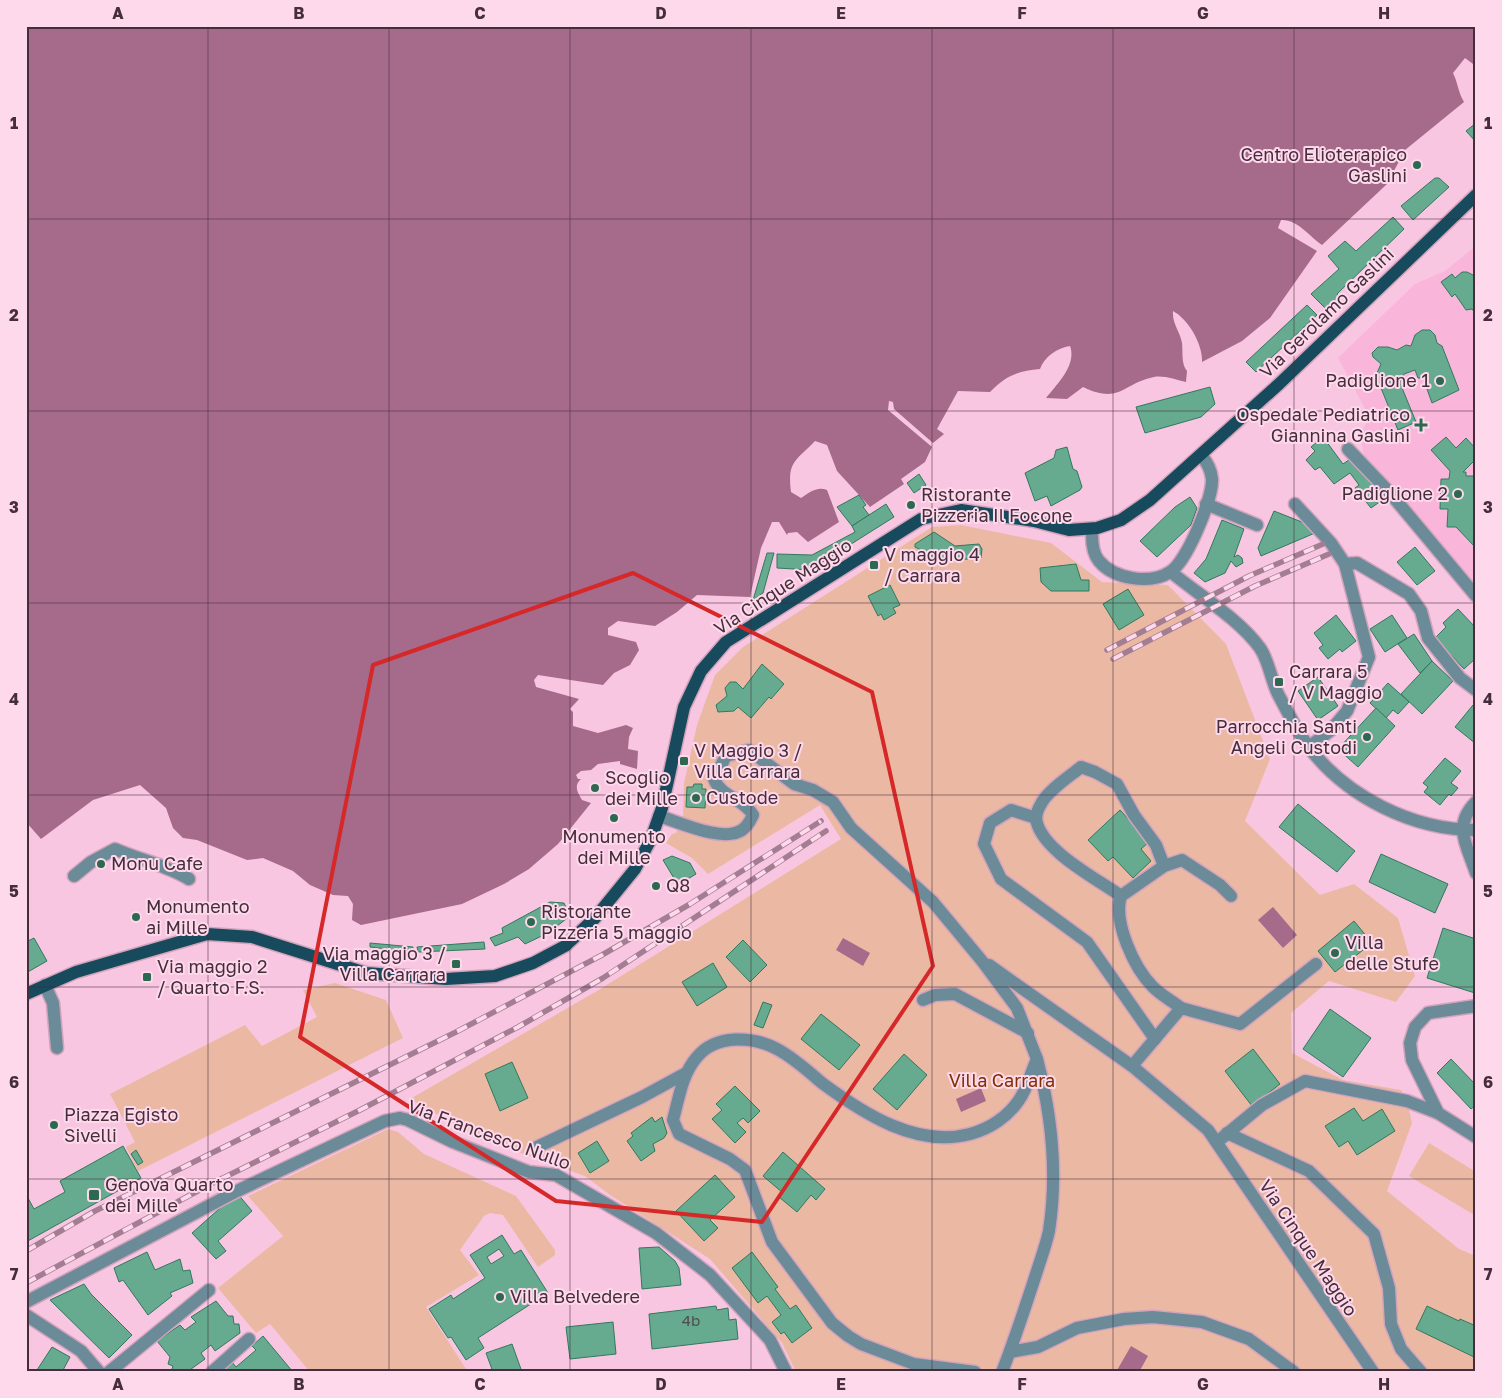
<svg xmlns="http://www.w3.org/2000/svg" width="1502" height="1398" font-family="'Golos Text',sans-serif">
<style>
.built{fill:#fab5da}
.green{fill:#ebb9a3}
.water{fill:#a66a8b}
.building{fill:#66ab8f;stroke:#32785e;fill-rule:evenodd}
.lines{fill:none;stroke-linecap:round;stroke-linejoin:round}
.minor-casing{stroke:#d1a4bc;stroke-width:15}
.major-casing{stroke:#d1a4bc;stroke-width:15}
.minor{stroke:#6c8b98;stroke-width:12}
.major{stroke:#174a5c;stroke-width:12}
.rail-casing{stroke:#a37d91;stroke-width:5.5}
.rail{stroke:#fed8eb;stroke-width:4;stroke-dasharray:11;stroke-linecap:butt}
.marked{fill:none;stroke:#d62828;stroke-width:4;stroke-linejoin:round}
.grid{fill:none;stroke:#462d3b;stroke-width:1;stroke-opacity:0.55}
.poi-dot{fill:#2d6851;stroke:#fed8eb;stroke-width:2}
.labels{text-anchor:middle;stroke-width:4;stroke-linejoin:round;paint-order:stroke}
.number-label{font-size:15px;fill:#4e4c50}
.poi-label{font-size:18px;fill:#462d3b;stroke:#fed8eb;text-anchor:start}
.street-label{font-size:18px;fill:#462d3b;stroke:#fed8eb}
.park-label{font-size:18px;fill:#7d3000;stroke:#fed8eb}
.neatline{fill:none;stroke:#462d3b;stroke-width:2}
.grid-label{font-size:16px;text-anchor:middle;font-weight:bold;fill:#462d3b}
</style>
<rect width="100%" height="100%" fill="#f8c6e1"/>
<!-- built -->
<polygon class="built" points="1476,246 1476,593 1369,483 1360,433 1370,418 1338,358 1415,284 1445,271"/>
<!-- green -->
<g class="green">
<polygon points="961,525 1051,543 1102,582 1168,585 1226,644 1270,759 1245,821 1320,895 1354,884 1398,918 1415,976 1396,1002 1329,981 1291,1013 1292,1053 1343,1080 1401,1090 1407,1101 1412,1123 1387,1191 1459,1249 1476,1256 1476,1372 796,1372 782,1343 710,1259 610,1195 585,1176 479,1138 410,1099 597,991 841,839 820,805 708,874 692,858 666,843 672,834 676,833 683,817 684,783 697,725 715,675 743,647 932,527"/>
<polygon points="335,983 386,1000 403,1038 138,1171 126,1147 135,1142 110,1094 245,1025 262,1046 317,1017 303,990"/>
<polygon points="388,1129 398,1132 424,1154 516,1196 555,1250 555,1255 538,1267 503,1215 490,1213 484,1216 460,1250 479,1275 426,1307 466,1369 461,1372 310,1372 270,1324 256,1333 218,1288 283,1236 248,1196"/>
<polygon points="1429,1143 1476,1172 1476,1216 1409,1176"/>
</g>
<!-- water -->
<g class="water">
<path d="M 26,26 L 1476,26 L 1476,62 L 1473,64 L 1465,58 L 1453,73 C 1458,83 1458,92 1464,102 L 1405,150 L 1387,184 L 1322,245 C 1309,236 1297,219 1281,220 L 1278,228 L 1317,251 L 1270,318 L 1242,341 L 1202,362 C 1203,344 1188,319 1173,311 C 1172,324 1180,331 1182,343 C 1183,352 1181,364 1187,371 L 1186,382 C 1177,380 1163,375 1154,377 C 1123,383 1120,405 1083,387 L 1067,399 L 1046,398 C 1057,384 1077,365 1070,346 C 1057,348 1044,357 1040,369 C 1017,371 1006,376 990,392 L 958,391 L 937,429 L 944,434 L 933,443 L 894,409 L 893,402 L 889,401 L 888,410 L 932,447 L 925,462 L 901,479 L 904,484 L 870,507 L 837,471 L 827,445 L 815,441 C 796,461 787,461 791,492 L 801,498 C 809,493 817,486 827,490 L 839,522 L 808,542 L 797,532 L 788,533 L 787,535 L 779,522 L 772,522 L 761,548 L 750,597 L 697,595 L 677,612 L 655,626 L 618,621 L 608,628 L 608,635 L 636,642 L 639,650 L 630,665 L 614,673 L 603,685 L 538,675 L 534,680 L 536,687 L 579,699 L 570,709 L 573,712 L 573,726 L 598,733 L 626,725 L 633,728 L 629,737 L 628,749 L 638,751 L 637,769 L 620,764 L 620,761 L 598,764 L 591,770 L 581,771 L 576,775 L 578,779 L 581,779 C 573,786 578,793 582,800 L 591,803 L 558,844 L 529,869 L 504,884 L 462,904 L 361,925 L 352,920 L 353,904 L 348,896 L 333,895 L 310,885 L 293,871 L 263,858 L 247,860 L 197,840 L 183,838 L 173,828 L 166,808 L 140,785 L 93,800 L 41,839 L 26,822 Z"/>
<polygon points="1273,907 1297,935 1283,948 1258,920"/>
<polygon points="843,938 870,953 863,966 836,950"/>
<polygon points="981,1088 986,1101 961,1112 956,1099"/>
<polygon points="1131,1346 1148,1356 1139,1372 1116,1372"/>
</g>
<!-- building -->
<g class="building">
<polygon points="1476,123 1476,142 1466,131"/>
<polygon points="1435,178 1439,178 1449,187 1413,220 1401,206"/>
<polygon points="1393,217 1404,229 1337,294 1341,298 1328,311 1311,294 1339,269 1328,256 1345,241 1356,251"/>
<polygon points="1462,272 1467,272 1473,275 1476,272 1476,314 1472,309 1466,310 1455,294 1452,297 1441,282 1452,274 1455,278"/>
<polygon points="1307,305 1317,315 1256,372 1246,362"/>
<polygon points="1422,330 1430,330 1435,335 1437,343 1442,346 1459,390 1432,403 1423,378 1418,378 1415,370 1404,374 1400,383 1416,422 1398,430 1381,388 1372,384 1381,364 1373,357 1372,353 1378,347 1388,347 1397,350 1406,345 1411,346 1415,335"/>
<polygon points="1210,387 1215,404 1201,417 1145,433 1136,407"/>
<polygon points="1323,437 1343,464 1353,457 1388,496 1371,508 1355,488 1359,485 1350,473 1334,484 1320,467 1315,470 1306,460 1315,451 1311,447"/>
<polygon points="1446,437 1456,448 1466,438 1476,449 1476,459 1463,472 1466,472 1466,476 1476,476 1476,548 1456,527 1447,527 1448,509 1440,509 1441,479 1449,479 1450,471 1431,450"/>
<polygon points="1067,447 1073,469 1077,471 1082,487 1080,490 1051,506 1047,496 1035,501 1025,473 1054,458 1056,450"/>
<polygon points="919,474 926,485 914,493 907,483"/>
<polygon points="859,495 866,505 863,507 869,515 852,526 837,507"/>
<polygon points="1190,497 1197,508 1191,525 1157,557 1140,541 1175,507"/>
<polygon points="886,504 894,517 810,570 777,568 777,554 812,555 855,532 852,526"/>
<polygon points="1274,511 1312,526 1315,533 1261,556 1258,548"/>
<polygon points="1222,520 1244,529 1234,557 1238,555 1242,558 1243,563 1236,567 1231,561 1225,573 1205,582 1194,573 1206,559"/>
<polygon points="934,532 955,546 979,544 982,549 981,558 954,560 934,557 915,547 915,544"/>
<polygon points="1415,547 1435,571 1417,585 1397,562"/>
<polygon points="767,553 774,553 763,593 753,600"/>
<polygon points="1076,564 1081,580 1089,580 1089,591 1051,591 1041,582 1040,568"/>
<polygon points="890,585 900,605 893,608 896,613 884,620 881,614 878,616 868,596"/>
<polygon points="1128,589 1144,615 1119,630 1103,604"/>
<polygon points="1458,609 1476,628 1476,658 1464,669 1435,638 1446,627 1443,623"/>
<polygon points="1336,615 1356,641 1342,652 1340,649 1328,659 1319,648 1323,645 1314,633"/>
<polygon points="1392,615 1407,638 1385,652 1370,629"/>
<polygon points="1414,634 1432,661 1420,673 1398,644"/>
<polygon points="1432,661 1453,681 1422,714 1401,694"/>
<polygon points="762,664 784,684 771,699 769,697 751,718 738,707 734,711 718,712 716,705 727,696 725,688 730,682 736,682 743,689"/>
<polygon points="1318,677 1338,706 1318,720 1298,691"/>
<polygon points="1388,683 1409,702 1398,714 1393,710 1386,718 1370,703"/>
<polygon points="1473,705 1476,708 1476,744 1455,727"/>
<polygon points="1376,708 1395,726 1358,767 1338,749"/>
<polygon points="1445,758 1461,771 1451,783 1458,788 1451,796 1449,794 1440,805 1424,792 1428,787 1423,783"/>
<polygon points="694,784 702,784 702,789 706,789 705,808 686,807 687,787 693,787"/>
<polygon points="1298,804 1355,851 1337,872 1279,827"/>
<polygon points="1120,810 1149,842 1141,849 1151,861 1133,878 1113,857 1108,861 1088,840"/>
<polygon points="1381,854 1448,884 1435,913 1369,882"/>
<polygon points="672,856 690,863 696,874 678,885 663,860"/>
<polygon points="550,902 564,903 570,916 548,933 525,944 518,937 495,946 490,938 503,933 502,928"/>
<polygon points="1354,921 1372,943 1335,972 1318,951"/>
<polygon points="1443,928 1476,939 1475,993 1427,978"/>
<polygon points="34,938 47,961 26,973 26,942"/>
<polygon points="743,940 767,965 750,982 726,957"/>
<polygon points="484,942 485,949 418,952 417,947"/>
<polygon points="370,943 413,947 413,952 370,947"/>
<polygon points="713,963 727,987 697,1006 682,982"/>
<polygon points="763,1002 772,1005 763,1028 754,1025"/>
<polygon points="1330,1009 1371,1038 1343,1077 1303,1049"/>
<polygon points="821,1014 860,1045 839,1070 801,1039"/>
<polygon points="1253,1049 1280,1084 1252,1106 1225,1071"/>
<polygon points="904,1054 927,1075 897,1110 873,1089"/>
<polygon points="1451,1059 1476,1085 1476,1105 1471,1109 1437,1073"/>
<polygon points="512,1062 528,1098 500,1111 485,1074"/>
<polygon points="735,1086 760,1111 748,1123 743,1118 737,1123 746,1132 735,1143 712,1119 722,1110 716,1104"/>
<polygon points="1354,1108 1363,1121 1382,1109 1395,1131 1357,1155 1348,1141 1339,1147 1325,1126"/>
<polygon points="652,1117 655,1122 662,1117 667,1133 664,1138 653,1144 655,1151 641,1161 627,1141 633,1136 631,1133"/>
<polygon points="597,1141 609,1161 590,1173 578,1153"/>
<polygon points="123,1146 141,1178 26,1242 26,1199 28,1198 34,1209 65,1192 60,1181"/>
<polygon points="136,1150 143,1162 138,1165 131,1154"/>
<polygon points="783,1152 825,1189 816,1200 811,1195 797,1212 779,1197 783,1193 763,1176"/>
<polygon points="715,1175 735,1197 710,1220 718,1228 704,1241 676,1211"/>
<polygon points="237,1193 252,1211 218,1241 226,1251 216,1259 192,1233"/>
<path d="M 502,1235 L 514,1254 L 521,1250 L 548,1293 L 478,1338 L 484,1348 L 466,1360 L 451,1337 L 448,1338 L 429,1309 L 451,1295 L 453,1299 L 485,1278 L 470,1255 ZM 499,1249 L 504,1256 L 491,1264 L 487,1257 Z"/>
<polygon points="659,1247 675,1261 679,1268 681,1285 642,1289 639,1248"/>
<polygon points="147,1252 155,1270 180,1259 183,1271 190,1270 193,1283 170,1293 172,1296 148,1315 123,1280 119,1282 114,1268"/>
<polygon points="752,1252 778,1287 775,1289 790,1309 796,1305 812,1328 792,1343 784,1332 781,1334 772,1322 781,1315 767,1296 758,1303 732,1268"/>
<polygon points="84,1284 91,1294 132,1335 109,1358 50,1300"/>
<polygon points="216,1301 228,1316 233,1316 234,1324 239,1324 240,1333 215,1351 211,1345 201,1353 205,1359 187,1372 171,1372 173,1366 168,1364 170,1357 157,1341 180,1325 185,1330 196,1322 191,1317"/>
<polygon points="716,1306 717,1310 728,1308 729,1320 736,1319 738,1339 652,1349 649,1314"/>
<polygon points="1427,1306 1459,1321 1460,1319 1476,1326 1476,1358 1416,1329"/>
<polygon points="613,1322 616,1354 570,1359 566,1327"/>
<polygon points="263,1336 293,1372 221,1372 232,1362 236,1367 256,1350 252,1346"/>
<polygon points="512,1344 522,1372 493,1372 486,1353"/>
<polygon points="52,1347 70,1357 62,1372 40,1372 37,1370"/>
</g>
<g class="lines">
<!-- minor casing -->
<g class="minor-casing">
<g id="minor">
<polyline points="1348,449 1390,493 1476,596"/>
<polyline points="1206,504 1257,525"/>
<polyline points="1295,504 1331,543 1345,564 1369,657 1347,711 1331,730 1309,747"/>
<path d="M 1092,535 C 1092,544 1093,554 1099,561 C 1114,579 1150,585 1170,572 C 1187,562 1213,498 1212,479 C 1211,469 1207,462 1201,455"/>
<polyline points="1345,564 1357,563 1409,594 1421,611 1428,638 1460,678 1476,690"/>
<path d="M 1171,572 C 1200,596 1238,618 1260,648 C 1269,661 1271,680 1278,694 C 1287,711 1297,731 1308,746 C 1346,797 1413,830 1476,830"/>
<path d="M 1476,802 C 1452,826 1467,845 1476,873"/>
<path d="M 659,816 C 679,822 723,843 742,830 C 748,826 750,821 753,815 C 744,799 721,797 714,779 L 726,756 L 749,750 L 794,784 L 813,790 L 833,802 L 851,828 L 933,902 L 982,961 L 1017,1008 L 1037,1059 C 1031,1072 1027,1089 1019,1100 C 1008,1117 989,1129 970,1134 C 917,1148 864,1114 822,1083 C 808,1071 794,1058 777,1049 C 753,1036 716,1034 697,1057 C 682,1074 679,1098 673,1120 L 679,1134 L 730,1159 L 745,1170 L 772,1242 L 832,1323 L 848,1336 L 861,1344 L 914,1364 L 975,1372"/>
<polyline points="1036,818 1011,810 990,823 984,844 1001,879 1087,942 1155,1039"/>
<path d="M 74,876 L 91,862 L 115,849 C 140,860 166,865 189,879"/>
<path d="M 1121,896 C 1097,879 1045,852 1037,823 C 1035,817 1038,809 1041,804 C 1047,791 1070,776 1081,767 L 1095,772 L 1117,784 L 1134,815 L 1156,845 L 1164,866"/>
<polyline points="989,965 1132,1066 1208,1130 1373,1372"/>
<polyline points="45,985 53,1003 57,1048"/>
<polyline points="923,1000 935,995 955,994 1028,1033"/>
<polyline points="1476,1006 1428,1013 1415,1027 1410,1043 1412,1060 1438,1113 1476,1137"/>
<path d="M 1181,1008 C 1172,1001 1161,995 1153,987 C 1134,968 1113,922 1121,896 L 1164,866 L 1182,860 L 1220,885 L 1231,896"/>
<polyline points="1132,1066 1181,1008 1240,1024 1316,964"/>
<polyline points="1227,1133 1309,1171 1374,1234 1389,1288 1391,1324 1401,1349 1421,1372"/>
<polyline points="1222,1138 1262,1105 1305,1081 1407,1101 1438,1113"/>
<polyline points="537,1147 642,1097 686,1073"/>
<polyline points="26,1302 237,1191 385,1121 400,1118 408,1120 453,1142 529,1172 556,1175 656,1233 710,1275 770,1340 786,1372"/>
<polyline points="26,1315 81,1351 99,1372"/>
<polyline points="1010,1352 1038,1347 1077,1328 1124,1319 1153,1317 1202,1322 1249,1339 1294,1372"/>
<polyline points="109,1372 209,1290"/>
<polyline points="212,1372 249,1339"/>
<path d="M 1002,1372 C 1015,1339 1026,1305 1037,1271 C 1041,1258 1046,1245 1049,1231 C 1058,1173 1052,1116 1037,1059"/>
</g>
</g>
<!-- major casing -->
<g class="major-casing">
<polyline id="major" points="26,994 76,972 207,934 252,937 366,973 446,979 495,976 533,963 565,946 595,918 635,869 651,839 662,808 684,707 701,671 726,642 921,519 961,510 1034,521 1069,530 1097,528 1121,520 1150,500 1279,384 1476,195"/>
</g>
<!-- minor -->
<use href="#minor" class="minor"/>
<!-- major -->
<use href="#major" class="major"/>
<!-- rail casing -->
<g class="rail-casing">
<g id="rail">
<polyline points="1107,650 1249,576 1323,544"/>
<polyline points="1113,659 1255,586 1329,554"/>
<polyline points="26,1251 95,1211 456,1032 602,955 690,904 821,821"/>
<polyline points="26,1283 209,1185 360,1110 518,1027 603,978 826,831"/>
</g>
</g>
<!-- rail -->
<use href="#rail" class="rail"/>
</g>
<!-- marked area -->
<path class="marked" d="M 633,573 L 872,692 L 933,966 L 762,1222 L 556,1201 L 300,1037 L 373,665 Z"/>
<!-- grid -->
<path class="grid" d="M 208,26 L 208,1372M 389,26 L 389,1372M 570,26 L 570,1372M 751,26 L 751,1372M 932,26 L 932,1372M 1113,26 L 1113,1372M 1294,26 L 1294,1372M 26,219 L 1476,219M 26,411 L 1476,411M 26,603 L 1476,603M 26,795 L 1476,795M 26,987 L 1476,987M 26,1179 L 1476,1179"/>
<!-- markers -->
<g class="poi-dot">
<circle cx="1417" cy="165" r="5"/>
<circle cx="1440" cy="381" r="5"/>
<path d="M1418.5 417.5h5v5h5v5h-5v5h-5v-5h-5v-5h5z"/>
<circle cx="1458" cy="494" r="5"/>
<circle cx="911" cy="505" r="5"/>
<rect x="869" y="560" width="10" height="10" rx="2.5"/>
<rect x="1274" y="677" width="10" height="10" rx="2.5"/>
<circle cx="1367" cy="737" r="5"/>
<rect x="679" y="756" width="10" height="10" rx="2.5"/>
<circle cx="595" cy="788" r="5"/>
<circle cx="696" cy="798" r="5"/>
<circle cx="614" cy="818" r="5"/>
<circle cx="101" cy="864" r="5"/>
<circle cx="656" cy="886" r="5"/>
<circle cx="136" cy="917" r="5"/>
<circle cx="531" cy="922" r="5"/>
<circle cx="1335" cy="953" r="5"/>
<rect x="451" y="959" width="10" height="10" rx="2.5"/>
<rect x="142" y="972" width="10" height="10" rx="2.5"/>
<circle cx="54" cy="1125" r="5"/>
<rect x="88" y="1189" width="12" height="12" rx="2.5"/>
<circle cx="500" cy="1297" r="5"/>
</g>
<g class="labels">
<!-- number labels -->
<g class="number-label">
<text x="691" y="1326">4b</text>
</g>
<!-- poi labels -->
<g class="poi-label">
<text x="1407" y="161" text-anchor="end">Centro Elioterapico<tspan x="1407" dy="21">Gaslini</tspan></text>
<text x="1430" y="387" text-anchor="end">Padiglione 1</text>
<text x="1410" y="421" text-anchor="end">Ospedale Pediatrico<tspan x="1410" dy="21">Giannina Gaslini</tspan></text>
<text x="1448" y="500" text-anchor="end">Padiglione 2</text>
<text x="921" y="501">Ristorante<tspan x="921" dy="21">Pizzeria Il Focone</tspan></text>
<text x="884" y="561">V maggio 4<tspan x="884" dy="21">/ Carrara</tspan></text>
<text x="1289" y="678">Carrara 5<tspan x="1289" dy="21">/ V Maggio</tspan></text>
<text x="1357" y="733" text-anchor="end">Parrocchia Santi<tspan x="1357" dy="21">Angeli Custodi</tspan></text>
<text x="694" y="757">V Maggio 3 /<tspan x="694" dy="21">Villa Carrara</tspan></text>
<text x="605" y="784">Scoglio<tspan x="605" dy="21">dei Mille</tspan></text>
<text x="706" y="804">Custode</text>
<text x="614" y="843" text-anchor="middle">Monumento<tspan x="614" dy="21">dei Mille</tspan></text>
<text x="111" y="870">Monu Cafe</text>
<text x="666" y="892">Q8</text>
<text x="146" y="913">Monumento<tspan x="146" dy="21">ai Mille</tspan></text>
<text x="541" y="918">Ristorante<tspan x="541" dy="21">Pizzeria 5 maggio</tspan></text>
<text x="1345" y="949">Villa<tspan x="1345" dy="21">delle Stufe</tspan></text>
<text x="446" y="960" text-anchor="end">Via maggio 3 /<tspan x="446" dy="21">Villa Carrara</tspan></text>
<text x="157" y="973">Via maggio 2<tspan x="157" dy="21">/ Quarto F.S.</tspan></text>
<text x="64" y="1121">Piazza Egisto<tspan x="64" dy="21">Sivelli</tspan></text>
<text x="105" y="1191">Genova Quarto<tspan x="105" dy="21">dei Mille</tspan></text>
<text x="510" y="1303">Villa Belvedere</text>
</g>
<!-- street labels -->
<g class="street-label">
<text transform="translate(1327 313) rotate(-44)" y="6">Via Gerolamo Gaslini</text>
<text transform="translate(783 587) rotate(-33)" y="6">Via Cinque Maggio</text>
<text transform="translate(489 1135) rotate(20)" y="6">Via Francesco Nullo</text>
<text transform="translate(1308 1248) rotate(56)" y="6">Via Cinque Maggio</text>
</g>
<!-- park labels -->
<g class="park-label">
<text x="1002" y="1087">Villa Carrara</text>
</g>
</g>
<!-- border -->
<rect width="1502" height="1398" fill="none" stroke="#fed8eb" stroke-width="55"/>
<rect x="28" y="28" width="1446" height="1342" class="neatline"/>
<g class="grid-label">
<text x="118" y="19">A</text>
<text x="299" y="19">B</text>
<text x="480" y="19">C</text>
<text x="661" y="19">D</text>
<text x="841" y="19">E</text>
<text x="1022" y="19">F</text>
<text x="1203" y="19">G</text>
<text x="1384" y="19">H</text>
<text x="14" y="129">1</text>
<text x="1488" y="129">1</text>
<text x="14" y="321">2</text>
<text x="1488" y="321">2</text>
<text x="14" y="513">3</text>
<text x="1488" y="513">3</text>
<text x="14" y="705">4</text>
<text x="1488" y="705">4</text>
<text x="14" y="897">5</text>
<text x="1488" y="897">5</text>
<text x="14" y="1088">6</text>
<text x="1488" y="1088">6</text>
<text x="14" y="1280">7</text>
<text x="1488" y="1280">7</text>
<text x="118" y="1390">A</text>
<text x="299" y="1390">B</text>
<text x="480" y="1390">C</text>
<text x="661" y="1390">D</text>
<text x="841" y="1390">E</text>
<text x="1022" y="1390">F</text>
<text x="1203" y="1390">G</text>
<text x="1384" y="1390">H</text>
</g>
</svg>
